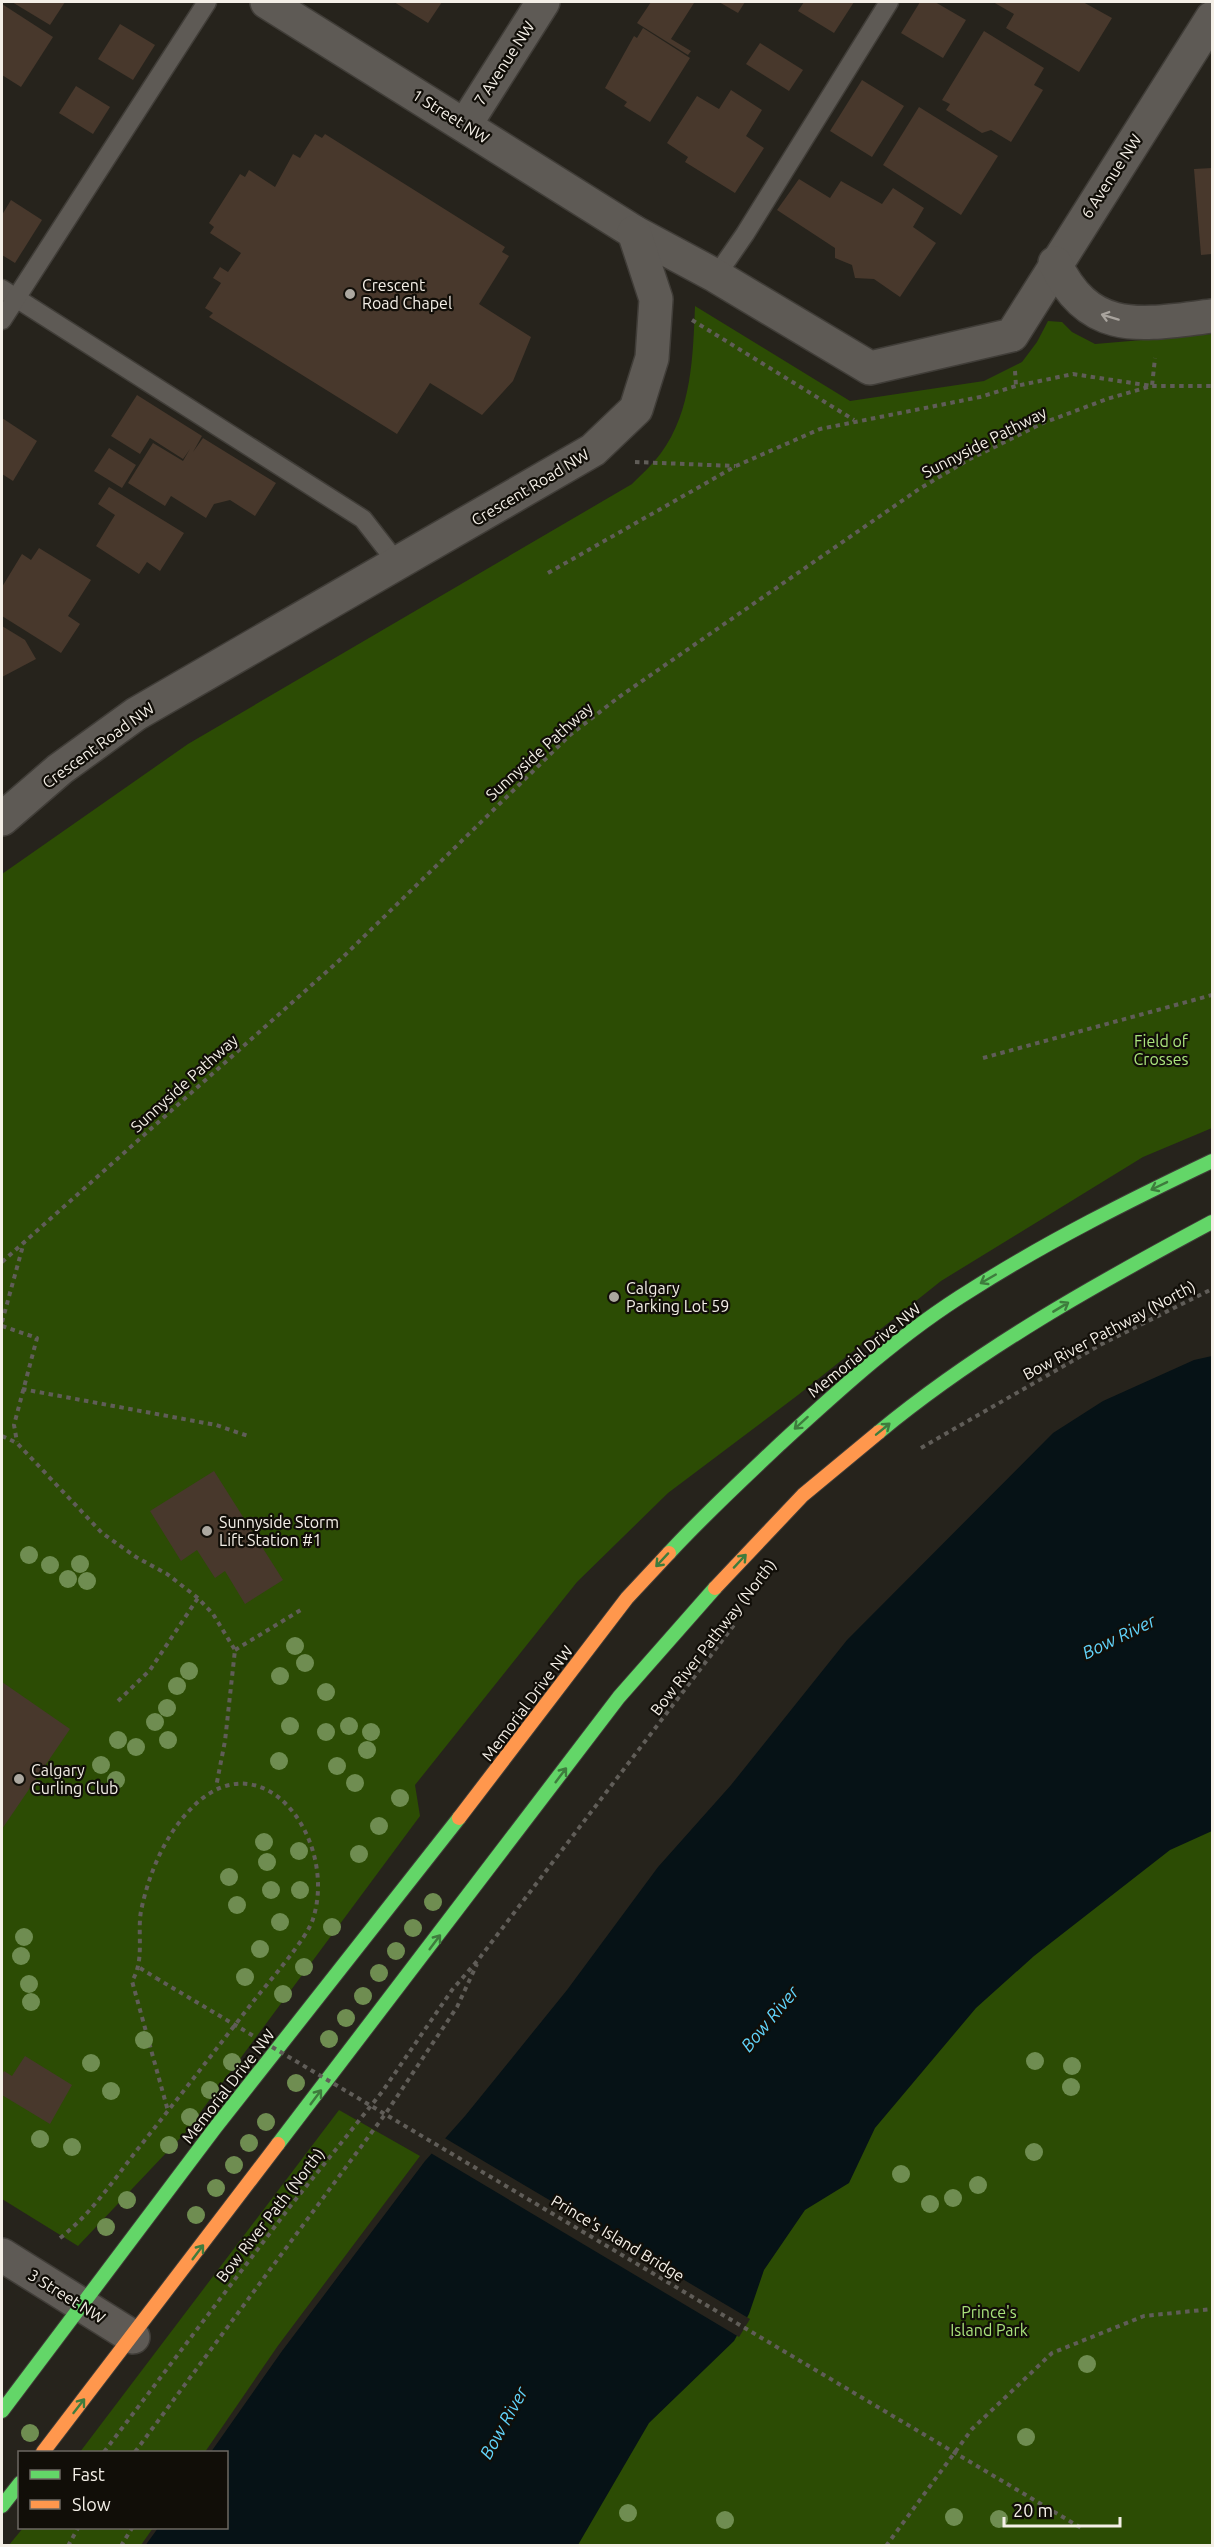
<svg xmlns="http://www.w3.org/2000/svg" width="1214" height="2547" font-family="Ubuntu,sans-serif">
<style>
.green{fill:#2c4c04}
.water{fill:#061216}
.pier{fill:#26231c}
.building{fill:#48382c}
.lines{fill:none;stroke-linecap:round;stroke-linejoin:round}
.lane-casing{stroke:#403d38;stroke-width:21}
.street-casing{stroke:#403d38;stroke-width:36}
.fast-casing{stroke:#403d38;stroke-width:16}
.slow-casing{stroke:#403d38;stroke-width:16}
.path{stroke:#605d58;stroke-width:4;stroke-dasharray:4.5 4.5;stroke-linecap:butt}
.lane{stroke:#5e5a55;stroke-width:18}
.street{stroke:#5e5a55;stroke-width:33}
.fast{stroke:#63d668;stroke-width:14}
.slow{stroke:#ff974d;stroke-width:14}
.path-bridge{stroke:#605d58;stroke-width:4;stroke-dasharray:4.5 4.5;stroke-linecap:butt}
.tree{fill:#6f8d51}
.oneway{stroke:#a9a49e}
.oneway2{stroke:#3e7c3d}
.poi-dot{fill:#aca8a0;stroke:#110e08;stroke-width:2}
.labels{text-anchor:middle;stroke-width:4.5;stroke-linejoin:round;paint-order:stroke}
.street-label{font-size:16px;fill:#f4efe7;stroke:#110e08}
.poi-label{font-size:16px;fill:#f4efe7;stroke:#110e08;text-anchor:start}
.park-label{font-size:16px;fill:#aae37c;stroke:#110e08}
.water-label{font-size:18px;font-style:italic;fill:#61d4fb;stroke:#110e08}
</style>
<rect width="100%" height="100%" fill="#26231c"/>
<!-- green -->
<g class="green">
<path d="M 695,306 L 850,401 L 984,381 L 1022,362 L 1037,342 L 1048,321 L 1062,322 L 1072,332 L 1095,344 L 1212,334 L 1212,1128 L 1143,1157 L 941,1281 L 798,1395 L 668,1493 L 577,1582 L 415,1785 L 420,1816 L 185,2133 L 78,2246 L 2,2199 L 2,874 L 188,744 L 632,484 C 642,474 653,464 661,453 C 692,411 693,355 695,306 Z"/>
<polygon points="1212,1812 1212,2545 559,2546 784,2218 969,2000"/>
<polygon points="339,2110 420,2156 277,2347 205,2452 80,2452"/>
<polygon points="23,2528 153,2528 141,2545 9,2545"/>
</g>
<!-- water -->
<polygon class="water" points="1212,1356 1212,1831 1170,1850 1034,1956 976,2008 875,2128 849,2183 805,2210 764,2270 749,2314 734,2341 649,2423 578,2545 145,2546 158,2528 226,2528 226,2452 211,2452 282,2351 425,2161 465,2116 567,1990 658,1867 731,1785 847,1640 1053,1433 1103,1401 1194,1360"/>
<!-- pier -->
<polygon class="pier" points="443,2137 750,2319 739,2337 429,2152"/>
<!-- building -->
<g class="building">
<polygon points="12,2 65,2 50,25"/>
<polygon points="394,2 442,2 428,23"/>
<polygon points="651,2 694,3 671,39 691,51 688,55 637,23"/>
<polygon points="719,2 745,2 738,13"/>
<polygon points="804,2 854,2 834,33 798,11"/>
<polygon points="920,2 935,2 966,20 943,58 901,33"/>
<polygon points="993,2 1083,2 1112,18 1079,72 1006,28 1014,14"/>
<polygon points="2,4 53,37 21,87 2,75"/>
<polygon points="120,24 155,45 133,80 98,59"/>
<polygon points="643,28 690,58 650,122 624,106 627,102 605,88 634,36 637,38"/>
<polygon points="984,31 1044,68 1034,85 1043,90 1011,142 991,130 982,133 946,110 950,104 942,100"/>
<polygon points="760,43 803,70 789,91 746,64"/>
<polygon points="862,80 904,106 872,157 830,131"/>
<polygon points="76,86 110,107 93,134 59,113"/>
<polygon points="731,90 762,110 746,136 764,148 735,193 685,162 688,157 667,143 697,96 719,109"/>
<polygon points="919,107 998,156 961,215 883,165"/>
<polygon points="315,134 322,138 325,134 505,247 502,252 509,256 479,304 531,337 513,381 482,415 430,383 397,434 209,317 213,313 205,308 221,283 213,278 220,267 228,272 241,253 210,233 214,227 209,223 240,174 245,177 249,170 275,187 293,154 300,158"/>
<polygon points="1212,168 1212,254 1201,255 1194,169"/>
<polygon points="799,179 830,198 841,181 882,204 893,188 924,208 913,227 936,243 900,297 874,279 855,278 852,265 835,258 835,248 777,210"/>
<polygon points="11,200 42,220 15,263 2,255 2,215"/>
<polygon points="137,395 202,436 193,452 203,438 276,483 255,516 230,500 214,504 206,518 171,496 165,506 128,483 153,443 183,461 190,449 183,459 150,438 140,454 111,436"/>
<polygon points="2,418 37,441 13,481 2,474"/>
<polygon points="109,448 136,465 122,488 94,471"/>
<polygon points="109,487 184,533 160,571 147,562 139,574 96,546 115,515 98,504"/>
<polygon points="39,548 91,580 68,616 80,624 61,653 2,616 2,587 22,554 31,560"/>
<polygon points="2,626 25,640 36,659 2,677"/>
<polygon points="214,1471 283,1580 245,1604 225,1571 215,1578 197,1550 181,1561 150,1511"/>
<polygon points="2,1682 70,1729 2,1829"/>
<polygon points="25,2056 72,2085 50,2124 2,2095 2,2075 4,2071 12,2076"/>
</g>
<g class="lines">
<!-- lane casing -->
<g class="lane-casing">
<g id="lane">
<polyline points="716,276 745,234 889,2"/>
<polyline points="2,289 363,519 398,564"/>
<polyline points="2,320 207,2"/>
</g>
</g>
<!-- street casing -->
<g class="street-casing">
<g id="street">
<polyline points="267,2 634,232 716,276 870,368 1012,335 1212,18"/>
<polyline points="465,125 543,2"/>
<path d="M 1055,263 C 1090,338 1144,324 1212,316"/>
<polyline points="2,819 60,769 136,714 593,450 636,409 652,358 656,299 634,232"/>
<polyline points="2,2255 133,2337"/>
</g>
</g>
<!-- fast casing -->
<g class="fast-casing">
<g id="fast">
<path d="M 879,1432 C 981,1348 1096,1284 1212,1222"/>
<path d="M 669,1553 C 704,1515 742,1480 780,1444 C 840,1389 901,1333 971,1290 C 1048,1241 1130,1200 1212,1161"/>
<polyline points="278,2144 619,1697 715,1588"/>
<polyline points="2,2411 215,2128 459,1818"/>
<polyline points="2,2506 20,2483"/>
</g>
</g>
<!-- slow casing -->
<g class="slow-casing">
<g id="slow">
<polyline points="715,1588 803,1495 879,1432"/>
<polyline points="459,1818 627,1598 669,1553"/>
<polyline points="43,2452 278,2144"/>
</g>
</g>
<!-- path -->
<g class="path">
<polyline points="692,320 854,420"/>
<polyline points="1015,371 1016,386"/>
<polyline points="635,462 735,466"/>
<polyline points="548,573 736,466 820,429 980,397 1016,386 1073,374 1152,386 1155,358"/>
<polyline points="983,1058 1212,995"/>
<polyline points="2,1262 342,958 570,735 619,697 919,489 968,460 1043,423 1107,399 1152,386 1212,386"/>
<polyline points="2,1322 24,1242"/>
<polyline points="2,1326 37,1338 14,1425 17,1442"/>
<polyline points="22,1389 216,1425 248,1436"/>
<polyline points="2,1436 17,1443 102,1533 136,1557 167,1574 198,1598 213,1614 235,1650 225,1741 216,1787"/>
<polyline points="921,1448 1100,1345 1212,1289"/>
<polyline points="235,1650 304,1608"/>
<polyline points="118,1701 150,1670 198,1598"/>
<polyline points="140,1968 156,1978"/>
<path d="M 60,2238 C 91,2214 113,2181 137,2150 C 176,2101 214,2052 252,2003 C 266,1985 307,1939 313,1919 C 339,1838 259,1731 187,1813 C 163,1839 148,1877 141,1911 C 137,1934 145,1960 132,1981 L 168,2111"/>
<polyline points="104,2452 292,2204 382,2092 452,1990 478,1960 734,1625"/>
<polyline points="135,2452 386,2113 457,2007 477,1964"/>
<polyline points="68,2546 78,2528"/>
<polyline points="121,2546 132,2528"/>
<polyline points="886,2546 972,2429 1052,2353 1144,2316 1212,2309"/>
</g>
<!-- lane -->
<use href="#lane" class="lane"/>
<!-- street -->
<use href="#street" class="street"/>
<!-- fast -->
<use href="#fast" class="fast"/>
<!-- slow -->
<use href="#slow" class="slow"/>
<!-- path-bridge -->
<polyline class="path-bridge" points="156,1978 1083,2529"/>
</g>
<!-- trees -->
<g class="tree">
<circle cx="29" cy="1555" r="9"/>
<circle cx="80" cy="1564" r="9"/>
<circle cx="50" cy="1565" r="9"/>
<circle cx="68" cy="1579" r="9"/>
<circle cx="87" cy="1581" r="9"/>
<circle cx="295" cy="1646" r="9"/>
<circle cx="305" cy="1663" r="9"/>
<circle cx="189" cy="1671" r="9"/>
<circle cx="280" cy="1676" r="9"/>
<circle cx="177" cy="1686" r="9"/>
<circle cx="326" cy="1692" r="9"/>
<circle cx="167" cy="1708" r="9"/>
<circle cx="155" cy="1722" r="9"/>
<circle cx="290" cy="1726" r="9"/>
<circle cx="349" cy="1726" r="9"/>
<circle cx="326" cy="1732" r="9"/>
<circle cx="371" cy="1732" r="9"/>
<circle cx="118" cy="1740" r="9"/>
<circle cx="168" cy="1740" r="9"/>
<circle cx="136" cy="1747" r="9"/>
<circle cx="367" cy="1750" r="9"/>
<circle cx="279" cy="1761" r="9"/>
<circle cx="101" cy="1765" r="9"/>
<circle cx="337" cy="1766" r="9"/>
<circle cx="116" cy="1780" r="9"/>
<circle cx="355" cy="1783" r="9"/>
<circle cx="400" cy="1798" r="9"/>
<circle cx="379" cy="1826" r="9"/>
<circle cx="264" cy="1842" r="9"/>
<circle cx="299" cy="1851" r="9"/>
<circle cx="359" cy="1854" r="9"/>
<circle cx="267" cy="1862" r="9"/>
<circle cx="229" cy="1877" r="9"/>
<circle cx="271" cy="1890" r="9"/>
<circle cx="300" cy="1890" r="9"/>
<circle cx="433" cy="1902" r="9"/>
<circle cx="237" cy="1905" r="9"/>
<circle cx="280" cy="1922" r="9"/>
<circle cx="332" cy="1927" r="9"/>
<circle cx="413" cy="1928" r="9"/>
<circle cx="24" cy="1937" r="9"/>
<circle cx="260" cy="1949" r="9"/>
<circle cx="396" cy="1951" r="9"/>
<circle cx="21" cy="1956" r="9"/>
<circle cx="304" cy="1967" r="9"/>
<circle cx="379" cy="1973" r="9"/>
<circle cx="245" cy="1977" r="9"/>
<circle cx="29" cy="1984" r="9"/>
<circle cx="283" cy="1994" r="9"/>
<circle cx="363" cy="1996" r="9"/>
<circle cx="31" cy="2002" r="9"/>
<circle cx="346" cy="2018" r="9"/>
<circle cx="329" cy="2039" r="9"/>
<circle cx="144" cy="2040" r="9"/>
<circle cx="1035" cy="2061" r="9"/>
<circle cx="232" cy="2062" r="9"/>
<circle cx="91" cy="2063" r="9"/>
<circle cx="1072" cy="2066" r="9"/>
<circle cx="296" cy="2083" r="9"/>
<circle cx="1071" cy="2087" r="9"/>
<circle cx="210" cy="2090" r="9"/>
<circle cx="111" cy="2091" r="9"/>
<circle cx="190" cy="2117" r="9"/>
<circle cx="266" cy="2122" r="9"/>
<circle cx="40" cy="2139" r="9"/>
<circle cx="249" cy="2143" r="9"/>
<circle cx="169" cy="2145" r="9"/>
<circle cx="72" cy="2147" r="9"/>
<circle cx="1034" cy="2152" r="9"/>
<circle cx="234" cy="2165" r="9"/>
<circle cx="901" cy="2174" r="9"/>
<circle cx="978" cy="2185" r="9"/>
<circle cx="216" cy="2188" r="9"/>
<circle cx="953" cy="2198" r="9"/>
<circle cx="127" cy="2200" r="9"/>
<circle cx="930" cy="2204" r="9"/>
<circle cx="196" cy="2215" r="9"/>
<circle cx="106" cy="2227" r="9"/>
<circle cx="1087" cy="2364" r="9"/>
<circle cx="30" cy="2433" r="9"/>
<circle cx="1026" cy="2437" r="9"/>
<circle cx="628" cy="2513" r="9"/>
<circle cx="954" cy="2517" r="9"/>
<circle cx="999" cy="2519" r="9"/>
<circle cx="725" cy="2520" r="9"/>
</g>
<!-- one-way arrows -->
<defs><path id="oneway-shaft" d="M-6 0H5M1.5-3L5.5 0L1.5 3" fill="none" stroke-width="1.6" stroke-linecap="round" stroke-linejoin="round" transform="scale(1.5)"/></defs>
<use class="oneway" href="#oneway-shaft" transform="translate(1110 317) rotate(-163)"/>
<g class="oneway2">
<use href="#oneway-shaft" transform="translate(1159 1186) rotate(154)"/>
<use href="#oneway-shaft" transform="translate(988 1279) rotate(150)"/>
<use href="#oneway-shaft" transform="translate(1061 1307) rotate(-31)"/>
<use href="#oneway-shaft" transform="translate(801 1423) rotate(138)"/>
<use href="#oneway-shaft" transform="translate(883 1429) rotate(-39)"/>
<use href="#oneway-shaft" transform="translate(662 1560) rotate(133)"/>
<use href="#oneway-shaft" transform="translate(740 1561) rotate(-47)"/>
<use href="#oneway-shaft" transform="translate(561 1775) rotate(-53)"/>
<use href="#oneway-shaft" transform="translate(435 1942) rotate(-53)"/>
<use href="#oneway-shaft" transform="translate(316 2097) rotate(-53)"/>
<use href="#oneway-shaft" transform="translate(198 2252) rotate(-53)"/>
<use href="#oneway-shaft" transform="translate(79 2406) rotate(-52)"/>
</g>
<!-- markers -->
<g class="poi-dot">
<circle cx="350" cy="294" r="6"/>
<circle cx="614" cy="1297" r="6"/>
<circle cx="207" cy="1531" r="6"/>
<circle cx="19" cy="1779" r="6"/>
</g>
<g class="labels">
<!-- street labels -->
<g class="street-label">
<text transform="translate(504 63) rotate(-57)" y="6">7 Avenue NW</text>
<text transform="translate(451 116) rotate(32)" y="6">1 Street NW</text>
<text transform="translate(1111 176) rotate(-57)" y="6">6 Avenue NW</text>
<text transform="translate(984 442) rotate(-27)" y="6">Sunnyside Pathway</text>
<text transform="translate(530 487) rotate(-31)" y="6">Crescent Road NW</text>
<text transform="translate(98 745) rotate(-36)" y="6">Crescent Road NW</text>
<text transform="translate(539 751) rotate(-42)" y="6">Sunnyside Pathway</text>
<text transform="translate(184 1083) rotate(-42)" y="6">Sunnyside Pathway</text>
<text transform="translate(1109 1330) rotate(-28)" y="6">Bow River Pathway (North)</text>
<text transform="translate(864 1350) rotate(-39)" y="6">Memorial Drive NW</text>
<text transform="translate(713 1637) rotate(-52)" y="6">Bow River Pathway (North)</text>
<text transform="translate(527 1703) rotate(-53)" y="6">Memorial Drive NW</text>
<text transform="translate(228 2086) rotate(-52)" y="6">Memorial Drive NW</text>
<text transform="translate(270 2215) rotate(-52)" y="6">Bow River Path (North)</text>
<text transform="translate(618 2238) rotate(31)" y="6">Prince's Island Bridge</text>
<text transform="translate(67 2296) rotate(32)" y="6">3 Street NW</text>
</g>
<!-- poi labels -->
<g class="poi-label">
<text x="362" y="291">Crescent<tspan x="362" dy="18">Road Chapel</tspan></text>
<text x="626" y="1294">Calgary<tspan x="626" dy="18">Parking Lot 59</tspan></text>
<text x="219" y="1528">Sunnyside Storm<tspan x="219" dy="18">Lift Station #1</tspan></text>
<text x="31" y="1776">Calgary<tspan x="31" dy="18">Curling Club</tspan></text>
</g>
<!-- park labels -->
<g class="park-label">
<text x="1161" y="1047">Field of<tspan x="1161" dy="18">Crosses</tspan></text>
<text x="989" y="2318">Prince's<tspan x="989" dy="18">Island Park</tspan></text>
</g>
<!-- water labels -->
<g class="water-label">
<text transform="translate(1119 1637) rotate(-26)" y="6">Bow River</text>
<text transform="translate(770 2019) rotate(-50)" y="6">Bow River</text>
<text transform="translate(504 2423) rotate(-61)" y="6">Bow River</text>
</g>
</g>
<!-- border -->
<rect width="1214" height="2547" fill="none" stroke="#f4efe7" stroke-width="6"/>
<!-- legend -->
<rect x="18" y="2451" width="210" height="78" fill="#110e08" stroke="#6c6861" stroke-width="1.5"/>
<rect x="30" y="2470" width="30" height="9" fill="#63d668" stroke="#6c6861" stroke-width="1.5"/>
<text x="72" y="2481" font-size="18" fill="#f4efe7">Fast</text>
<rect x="30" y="2500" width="30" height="9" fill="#ff974d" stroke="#6c6861" stroke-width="1.5"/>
<text x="72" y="2511" font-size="18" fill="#f4efe7">Slow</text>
<!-- scale -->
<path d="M1004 2517v9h116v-9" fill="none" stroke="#f4efe7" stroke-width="3"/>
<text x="1013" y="2517" font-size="18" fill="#f4efe7" stroke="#110e08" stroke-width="4.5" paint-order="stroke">20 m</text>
</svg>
